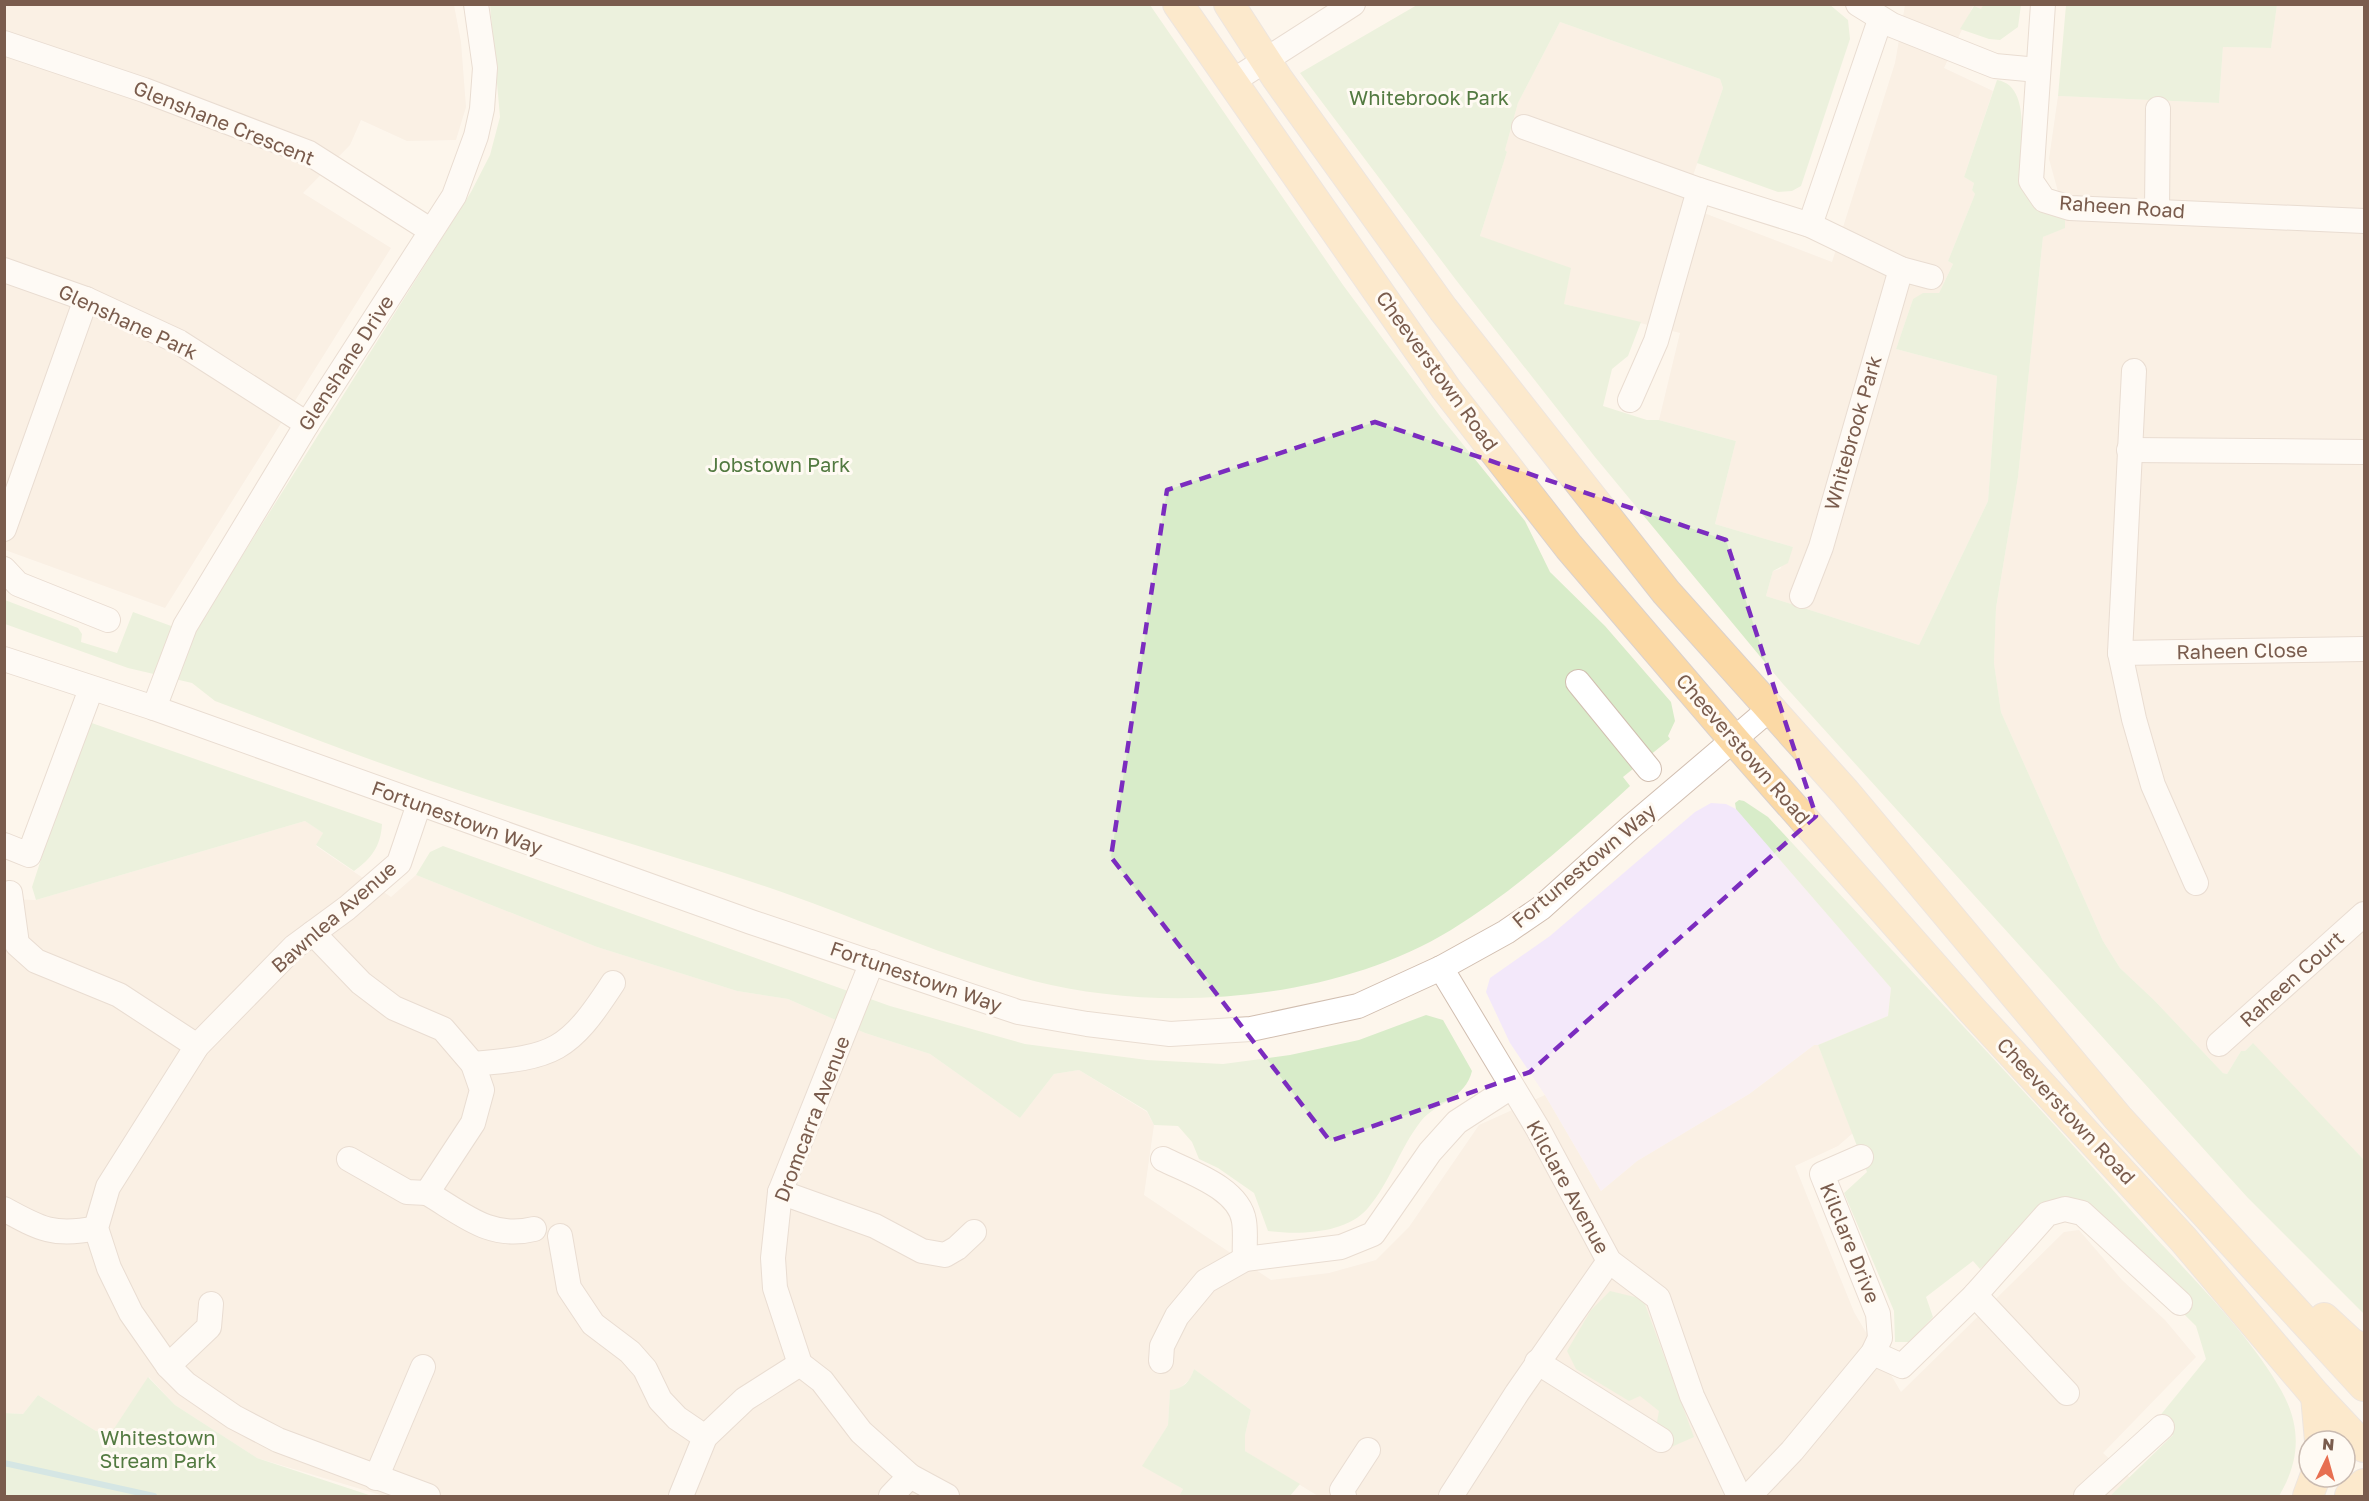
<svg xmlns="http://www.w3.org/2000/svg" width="2369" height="1501" font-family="'Golos Text',sans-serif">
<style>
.residential{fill:#f5e8da}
.education{fill:#f3e8fa}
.green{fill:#d8ecc9}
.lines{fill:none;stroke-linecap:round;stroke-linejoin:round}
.stream{stroke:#a5d3da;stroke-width:6}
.minor-casing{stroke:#d1beb0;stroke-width:26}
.major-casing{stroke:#dad1cd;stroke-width:32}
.minor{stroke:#fff;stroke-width:24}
.major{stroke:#fbd9a5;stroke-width:30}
.marked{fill:none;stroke:#7b2cbf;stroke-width:4.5;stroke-dasharray:12 8;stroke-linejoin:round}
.labels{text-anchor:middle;stroke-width:6;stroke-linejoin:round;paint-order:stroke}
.park-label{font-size:20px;fill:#537a41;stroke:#fffaf3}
.street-label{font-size:20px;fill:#7a5c4d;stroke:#fffaf3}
</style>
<rect width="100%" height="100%" fill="#fdf6ec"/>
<!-- residential -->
<g class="residential">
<polygon points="4,5 454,5 461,42 466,107 456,140 407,141 361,120 350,145 303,193 391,248 165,608 5,550"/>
<polygon points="1905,5 1983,5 1981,10 1973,6 1944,68 1993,91 1964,177 1974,183 1972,190 1975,194 1948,261 1953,264 1939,293 1913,299 1896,349 1997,376 1988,501 1919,645 1766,596 1773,571 1780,569 1793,547 1715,524 1736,441 1659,420 1680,333 1564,304 1480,236 1507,152 1505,150 1518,103 1560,22 1720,79 1723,88 1683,205 1832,262 1895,63"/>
<polygon points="2277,5 2364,5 2364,1160 2252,1044 2245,1051 2241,1051 2227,1074 2223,1073 2155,1001 2120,968 2103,941 2001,712 1994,663 1996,608 2018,477 2043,237 2065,227 2065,217 2049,159 2058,96 2219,103 2223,47 2271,48"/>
<polygon points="305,821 323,833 316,846 391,897 416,875 597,947 737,991 788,999 865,1033 930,1054 1020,1118 1054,1074 1079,1070 1147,1112 1154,1125 1144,1195 1271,1280 1329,1273 1376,1260 1409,1227 1479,1125 1545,1095 1601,1191 1637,1161 1749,1094 1814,1045 1818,1045 1853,1133 1838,1146 1795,1166 1854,1312 1901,1392 2064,1232 2079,1230 2122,1280 2165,1320 2196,1357 2103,1453 2130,1478 2110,1496 1318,1496 1245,1451 1245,1435 1251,1410 1194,1369 1190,1379 1179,1389 1170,1390 1168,1425 1143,1465 1183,1489 1179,1496 384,1496 257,1458 175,1405 149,1377 111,1433 96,1431 38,1395 23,1414 5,1413 4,899 36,900"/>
</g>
<!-- education -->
<polygon class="education" points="1711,803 1726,804 1736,809 1767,841 1891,988 1888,1016 1818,1045 1814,1045 1749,1094 1637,1161 1601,1191 1545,1095 1510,1043 1486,992 1490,978 1550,936 1695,812"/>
<!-- green -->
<g class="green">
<path d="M 1829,4 L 1848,20 L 1850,39 L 1801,186 L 1792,191 L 1778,192 L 1697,163 L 1723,88 L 1720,79 L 1560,22 L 1518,103 L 1505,150 L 1507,152 L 1480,236 L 1571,268 L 1564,304 L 1641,322 L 1628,356 L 1612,369 L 1603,406 L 1647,420 L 1659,420 L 1736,441 L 1715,524 L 1793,547 L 1788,563 L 1773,571 L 1766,596 L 1919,645 L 1988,501 L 1997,376 L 1896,349 L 1913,299 L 1923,293 L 1939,293 L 1953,264 L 1948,261 L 1975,194 L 1972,190 L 1974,183 L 1964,177 L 1997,80 C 2034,86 2018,151 2021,179 L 2065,217 L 2065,228 L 2043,237 L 2018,477 L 1996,608 L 1994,663 L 2001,712 L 2103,941 L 2120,968 L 2155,1001 L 2223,1073 L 2227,1074 L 2241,1051 L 2245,1051 L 2253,1043 L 2364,1160 L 2364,1314 L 2248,1198 L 1783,684 L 1595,457 L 1456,280 L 1300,73 L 1417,5 Z"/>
<path d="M 490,5 L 1150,5 L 1343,285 L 1440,416 L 1525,521 L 1550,572 L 1605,626 L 1671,702 L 1675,721 L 1668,736 L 1670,739 L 1623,777 L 1630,786 C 1573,838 1516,890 1451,930 C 1334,1001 1164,1014 1034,981 C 938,956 847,913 752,882 C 646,847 537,817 431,781 C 358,756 287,728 215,701 L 192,683 L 128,668 L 5,624 L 5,600 L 78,628 L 82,634 L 81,642 L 117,653 L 133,612 L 193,634 L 471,192 L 490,155 L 500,117 Z"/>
<polygon points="1983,5 2021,5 2018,27 2000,40 1989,39 1960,29 1974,6 1981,9"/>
<polygon points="2066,5 2277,5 2271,48 2223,47 2219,103 2058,96"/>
<path d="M 86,721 L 382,824 C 381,846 371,859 354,871 L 316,845 L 323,833 L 305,821 L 36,900 L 32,887 Z"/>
<path d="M 1739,800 L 1744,801 L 1768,817 C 1891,950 2017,1081 2136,1216 C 2183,1269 2247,1330 2281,1390 C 2302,1427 2300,1461 2279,1496 L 2110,1496 L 2173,1435 L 2154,1423 L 2206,1359 L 2196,1326 L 2065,1196 L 1980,1269 L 1973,1261 L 1926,1297 L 1933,1317 L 1910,1342 L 1895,1342 L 1894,1311 L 1844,1193 L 1867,1172 L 1818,1045 L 1888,1016 L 1891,988 L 1736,809 L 1735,803 Z"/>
<path d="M 443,846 L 890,1006 L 1025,1044 L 1147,1060 L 1223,1064 L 1290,1055 L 1359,1040 L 1426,1015 L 1443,1020 L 1472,1071 C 1465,1099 1437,1102 1421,1121 C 1400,1148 1390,1182 1368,1208 C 1346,1234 1299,1235 1268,1231 L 1254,1193 L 1218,1168 L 1199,1159 L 1192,1142 L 1178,1126 L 1154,1125 L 1147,1111 L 1079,1070 L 1054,1074 L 1020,1118 L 930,1054 L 865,1033 L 788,999 L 737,991 L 597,947 L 416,875 L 430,852 Z"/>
<polygon points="1610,1291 1643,1299 1694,1437 1660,1452 1667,1438 1657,1422 1659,1411 1640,1396 1629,1401 1576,1369 1567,1351 1591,1310"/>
<path d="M 1194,1369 L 1251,1410 L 1245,1435 L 1245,1451 L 1300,1484 L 1290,1496 L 1179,1496 L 1183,1489 L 1142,1466 L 1168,1425 L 1170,1390 C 1184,1389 1190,1381 1194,1369 Z"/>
<polygon points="148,1377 175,1405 257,1458 372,1496 5,1496 5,1413 23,1414 38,1395 96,1431 111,1433"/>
</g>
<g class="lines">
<!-- stream -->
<polyline class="stream" points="4,1463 154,1496"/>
<!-- minor casing -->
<g class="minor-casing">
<g id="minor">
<polyline points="1858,4 1892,25 1995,66 2038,70"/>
<polyline points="2043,4 2031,181 2044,200 2070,208 2364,221"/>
<polyline points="4,43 144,90 309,153 430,230"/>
<polyline points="1233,81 1353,4"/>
<polyline points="1524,127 1699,190 1810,225 1901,269 1931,277"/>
<polyline points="2157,210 2158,109"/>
<polyline points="1810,225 1880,20"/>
<polyline points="4,270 86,299 179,342 307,424"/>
<polyline points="2134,371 2120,653 2134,719 2153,785 2196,883"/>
<polyline points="1630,400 1656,341 1699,190"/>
<polyline points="2129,450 2364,452"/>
<polyline points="4,529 86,299"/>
<polyline points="4,569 18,584 108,620"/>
<polyline points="1802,596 1821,547 1901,269"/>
<polyline points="2120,653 2364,649"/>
<polyline points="4,659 154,708 751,922 1018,1012 1087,1024 1170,1034 1251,1029 1358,1006 1441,968 1506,932 1541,908 1631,827 1772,707"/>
<polyline points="1578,682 1649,769"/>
<polyline points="154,708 185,626 307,424 454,196 476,136 482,109 485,68 476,4"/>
<polyline points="419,804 399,863 347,908 294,947 197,1046 108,1187 96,1228 109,1268 131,1313 168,1366 186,1384 234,1417 278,1440 428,1496"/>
<polyline points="4,845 29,855 91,689"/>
<polyline points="10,893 17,944 36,961 119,995 197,1046"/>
<polyline points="313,933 361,983 394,1008 443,1029 473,1064 482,1090 473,1123 427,1193 407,1192 349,1159"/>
<polyline points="872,962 780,1192 773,1258 775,1288 800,1364 822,1381 861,1432 910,1476 947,1496"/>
<polyline points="1441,968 1538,1129 1609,1261 1658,1298 1692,1396 1739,1496"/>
<polyline points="2219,1044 2364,914"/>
<path d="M 473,1064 C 555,1057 568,1052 613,983"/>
<path d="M 1163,1159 C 1189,1172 1239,1188 1244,1221 C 1246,1233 1244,1247 1245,1259"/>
<polyline points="780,1192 875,1226 922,1251 945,1255 957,1248 974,1232"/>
<path d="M 427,1193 C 463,1214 490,1240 534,1229"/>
<path d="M 4,1209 C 40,1229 55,1237 96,1228"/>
<polyline points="560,1236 569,1288 593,1324 630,1352 645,1369 660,1400 677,1418 705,1437"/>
<polyline points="1975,1295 2067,1393"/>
<polyline points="1873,1353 1902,1366 1975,1295 2047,1214 2065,1209 2082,1213 2180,1303"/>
<polyline points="1161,1361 1162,1346 1177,1316 1206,1281 1245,1259 1341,1247 1373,1234 1430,1152 1457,1122 1511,1087"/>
<polyline points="1537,1362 1661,1440"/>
<polyline points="168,1366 209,1327 211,1304"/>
<polyline points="376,1478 423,1367"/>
<polyline points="681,1496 705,1437 745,1399 800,1364"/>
<polyline points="891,1496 910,1476"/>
<polyline points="1344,1496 1342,1490 1368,1450"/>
<polyline points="1451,1496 1517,1393 1609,1261"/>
<polyline points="1749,1496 1792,1451 1873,1353 1880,1338 1878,1314 1822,1174 1861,1157"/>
<polyline points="2086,1496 2162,1427"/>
</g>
</g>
<!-- major casing -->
<g class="major-casing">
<g id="major">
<polyline points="1178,4 1446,389 1569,547 1734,740 1972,1010 2183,1239 2316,1396 2364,1447"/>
<polyline points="1229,4 1277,78 1443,309 1666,592 1845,792 2118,1118 2364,1386"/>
<polyline points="2324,1318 2351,1343 2364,1349"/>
<polyline points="2316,1396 2320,1441"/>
<polyline points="2308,1496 2315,1477"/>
<polyline points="2350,1496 2364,1484"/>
</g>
</g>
<!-- minor -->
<use href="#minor" class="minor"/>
<!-- major -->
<use href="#major" class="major"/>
</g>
<!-- marked area -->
<path d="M0 0H2369V1501H0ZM 1375,422 L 1726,540 L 1816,816 L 1530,1072 L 1330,1141 L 1111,857 L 1167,490 Z" fill="#fdf6ec" fill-opacity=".55" fill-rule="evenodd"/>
<path class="marked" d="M 1375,422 L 1726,540 L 1816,816 L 1530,1072 L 1330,1141 L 1111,857 L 1167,490 Z"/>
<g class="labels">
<!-- park labels -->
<g class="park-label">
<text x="1429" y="105">Whitebrook Park</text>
<text x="779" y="472">Jobstown Park</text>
<text x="158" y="1445">Whitestown<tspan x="158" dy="23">Stream Park</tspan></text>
</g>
<!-- street labels -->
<g class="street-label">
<text transform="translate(224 123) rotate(22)" y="7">Glenshane Crescent</text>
<text transform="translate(2122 207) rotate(4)" y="7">Raheen Road</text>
<text transform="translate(128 322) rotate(25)" y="7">Glenshane Park</text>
<text transform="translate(346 363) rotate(-57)" y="7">Glenshane Drive</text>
<text transform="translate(1437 371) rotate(54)" y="7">Cheeverstown Road</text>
<text transform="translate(1853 433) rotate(-74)" y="7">Whitebrook Park</text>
<text transform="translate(2242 651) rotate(-1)" y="7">Raheen Close</text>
<text transform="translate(1743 749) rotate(49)" y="7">Cheeverstown Road</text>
<text transform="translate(457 818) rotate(20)" y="7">Fortunestown Way</text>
<text transform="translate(1584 866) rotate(-40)" y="7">Fortunestown Way</text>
<text transform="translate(334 917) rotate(-41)" y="7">Bawnlea Avenue</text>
<text transform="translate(916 977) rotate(19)" y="7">Fortunestown Way</text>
<text transform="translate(2292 979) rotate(-42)" y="7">Raheen Court</text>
<text transform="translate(2066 1111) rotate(47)" y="7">Cheeverstown Road</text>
<text transform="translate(812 1119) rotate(-69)" y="7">Dromcarra Avenue</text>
<text transform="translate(1568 1187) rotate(61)" y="7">Kilclare Avenue</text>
<text transform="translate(1850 1243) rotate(68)" y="7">Kilclare Drive</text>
</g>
</g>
<!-- border -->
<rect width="2369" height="1501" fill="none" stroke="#7a5c4d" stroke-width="12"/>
<!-- north arrow -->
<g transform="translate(2327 1459) rotate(5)"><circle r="28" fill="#fffaf3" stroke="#cabbb1" stroke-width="1.5"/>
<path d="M0-4.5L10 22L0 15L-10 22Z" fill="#e76f51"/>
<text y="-9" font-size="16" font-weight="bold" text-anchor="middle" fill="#7a5c4d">N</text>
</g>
</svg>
